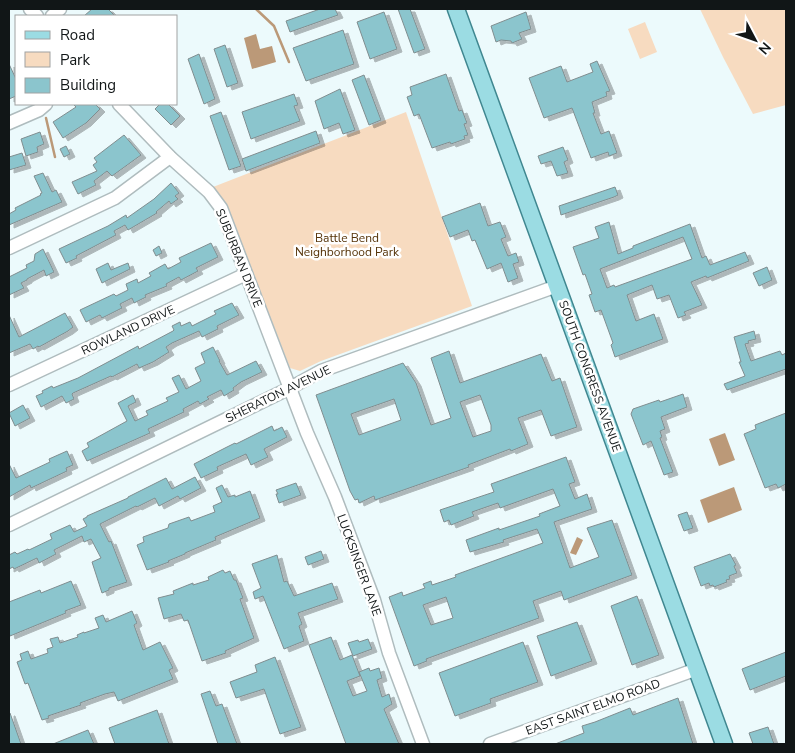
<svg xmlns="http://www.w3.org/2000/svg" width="795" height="753" font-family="'Nunito Sans',sans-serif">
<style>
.green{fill:#f7dbc0}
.water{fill:#bb9978}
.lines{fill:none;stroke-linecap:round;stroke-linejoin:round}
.stream{stroke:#bb9978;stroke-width:2.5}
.building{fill:#8bc5cd;stroke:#808d8f;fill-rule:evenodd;filter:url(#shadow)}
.minor-casing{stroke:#afbcbe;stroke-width:15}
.major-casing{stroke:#408790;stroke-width:19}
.minor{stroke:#fff;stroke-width:12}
.major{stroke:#9bdce3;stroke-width:16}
.labels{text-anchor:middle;stroke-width:5;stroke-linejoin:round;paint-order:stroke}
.park-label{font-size:12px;fill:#553308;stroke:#fff}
.street-label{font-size:12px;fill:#111617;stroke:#fff}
</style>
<defs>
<filter id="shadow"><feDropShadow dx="5" dy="3" stdDeviation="0" flood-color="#0004"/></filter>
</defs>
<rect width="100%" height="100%" fill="#ecfafc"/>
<!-- green -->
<g class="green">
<polygon points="700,9 786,9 786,105 753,114 723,57"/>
<polygon points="645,22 657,52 640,59 628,29"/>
<polygon points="406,112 472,306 321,361 300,371 290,368 226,203 213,187"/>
</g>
<!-- water -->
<g class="water">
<polygon points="256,34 260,49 272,46 276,62 252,69 244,38"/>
<polygon points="725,433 735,460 719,466 709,439"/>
<polygon points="734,487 742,510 708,523 700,500"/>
<polygon points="577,537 583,540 576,555 570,553"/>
</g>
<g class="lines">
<!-- stream -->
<g class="stream">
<polyline points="256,9 274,26 289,62"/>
<polyline points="46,118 55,157"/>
</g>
</g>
<!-- building -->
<g class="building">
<polygon points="92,9 108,9 115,16 84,16"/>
<polygon points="320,9 335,9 338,15 290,32 286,21"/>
<polygon points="398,9 410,9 425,49 414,53"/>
<polygon points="384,12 397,49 370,59 357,22"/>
<polygon points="526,12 531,29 519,33 522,39 512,43 511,41 501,40 496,42 491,26"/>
<polygon points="343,30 354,64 306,81 293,48"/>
<polygon points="225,45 238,83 227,87 214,49"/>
<polygon points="199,54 215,99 204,104 188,59"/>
<polygon points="597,61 610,91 606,92 607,96 592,102 595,113 593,113 601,134 609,131 617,153 609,156 608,152 591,158 572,108 544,118 529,78 561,66 567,82 593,72 590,64"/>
<polygon points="9,64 16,79 16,96 9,99"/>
<polygon points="446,74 459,111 462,110 467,123 464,124 468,135 464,136 465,139 451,144 450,142 432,148 419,114 414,116 407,97 412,95 410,87"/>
<polygon points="364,75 381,120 369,125 352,80"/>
<polygon points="340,89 355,130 343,134 339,123 324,129 315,101"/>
<polygon points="294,94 298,105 294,106 300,121 251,139 242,112"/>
<polygon points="73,104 95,104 100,109 86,123 63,138 53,122 76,107"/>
<polygon points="160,104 168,104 180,116 171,125 155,109"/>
<polygon points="221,112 241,166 229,170 210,116"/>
<polygon points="316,131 320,143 246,171 242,159"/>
<polygon points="40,132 44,144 37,147 38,152 26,156 21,139"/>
<polygon points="124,135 141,155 112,176 107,171 94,181 96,185 78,194 72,182 97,171 93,165 97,162 94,158"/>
<polygon points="66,146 70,154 64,157 60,149"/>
<polygon points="563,147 568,160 564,162 568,173 557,176 551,161 541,164 538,156"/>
<polygon points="22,153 26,165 9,170 9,157"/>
<polygon points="43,173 52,192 56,190 62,202 9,225 9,214 16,210 15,208 41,195 40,194 42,193 34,176"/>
<polygon points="171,183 179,193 175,196 178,199 171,204 169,201 156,212 157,213 128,230 125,225 114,231 116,235 76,256 77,258 66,263 59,249 108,226 126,215 127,218 154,199"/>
<polygon points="615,187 618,195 614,197 561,215 559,206"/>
<polygon points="480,203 488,226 500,222 506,237 501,239 508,256 516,253 519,262 513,264 518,278 508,282 501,263 487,269 475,240 472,241 468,230 450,237 442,217"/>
<path d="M 609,222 L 618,254 L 633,248 L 633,246 L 690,224 L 702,258 L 706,256 L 710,265 L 745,252 L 749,261 L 707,278 L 706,276 L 691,282 L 702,305 L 684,312 L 686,315 L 678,318 L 669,295 L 657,299 L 652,285 L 627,295 L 636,321 L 654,314 L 663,339 L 615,357 L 611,345 L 613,343 L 601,310 L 595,312 L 589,295 L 592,294 L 585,274 L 583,275 L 573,247 L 599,238 L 595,227 ZM 683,237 L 692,259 L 615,287 L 614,285 L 607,288 L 600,269 Z"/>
<polygon points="211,243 218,257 196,268 198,271 181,280 179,277 166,284 167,286 145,295 146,297 134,303 132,298 120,304 122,308 102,318 100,315 86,322 80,310 114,294 116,296 128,290 126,284 137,279 138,283 151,276 149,273 165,264 168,269 181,262 179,258"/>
<polygon points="159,246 162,253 156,256 153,250"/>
<polygon points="43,249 54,272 46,276 44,270 27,279 27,280 21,283 24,288 9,295 9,277 27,268 26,265 34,261 35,254"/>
<polygon points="108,263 111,270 128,263 130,269 102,283 96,269"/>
<polygon points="767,267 772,280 759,286 753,273"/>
<polygon points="232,303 239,315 217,326 218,329 202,337 199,331 172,343 166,347 169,352 153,362 139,368 137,364 112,377 111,376 73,393 72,394 74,399 66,403 62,396 41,407 36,396 43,393 42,391 52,386 53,388 78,378 138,346 139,349 173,331 174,330 172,326 180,322 181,326 190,322 192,326 216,314 214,311"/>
<polygon points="65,313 73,327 68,331 39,347 38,346 33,349 30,344 9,353 9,315 19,337"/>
<polygon points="754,331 756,339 748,341 749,343 745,344 751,361 780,351 782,355 786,353 786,369 727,390 724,384 745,376 739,362 741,362 734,337"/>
<polygon points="213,347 220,361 219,361 227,375 256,361 262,372 241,382 233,388 234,390 224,396 221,390 207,397 209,399 200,404 198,401 183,409 184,412 148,429 150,433 87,461 82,451 89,447 87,443 127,421 118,403 133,395 136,402 128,406 135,421 148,415 146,411 168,401 166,398 179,392 172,378 179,375 186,389 201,381 195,368 205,363 201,353"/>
<path d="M 449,351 L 460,383 L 541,354 L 552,381 L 560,378 L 577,427 L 551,436 L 541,410 L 518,418 L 528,444 L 511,451 L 510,449 L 468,465 L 469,467 L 375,500 L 374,496 L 359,503 L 358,499 L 355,500 L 350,491 L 316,395 L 403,363 L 416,383 L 431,425 L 451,418 L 431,358 ZM 480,395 L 491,425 L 491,431 L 473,437 L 460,402 ZM 394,399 L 401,420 L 359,435 L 351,414 Z"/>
<polygon points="683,394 687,407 661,417 665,429 660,431 662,437 660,438 673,472 664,475 651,441 643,445 631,414 633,409 659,400 660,402"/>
<polygon points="23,405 30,418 15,426 9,413"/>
<polygon points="786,413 786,484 778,488 776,484 765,488 744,434 756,429 755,425"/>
<polygon points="272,426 274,431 282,427 287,437 264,449 268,457 251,465 246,454 217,467 218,470 201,478 194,464 225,448 235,443 236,444"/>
<polygon points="67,451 73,465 66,468 67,471 31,488 30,485 9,497 9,464 16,478 50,462 49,459"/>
<path d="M 566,457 L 575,482 L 569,484 L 575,499 L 587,494 L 592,509 L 554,522 L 570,568 L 599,557 L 587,528 L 612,520 L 632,575 L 564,600 L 561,591 L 533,601 L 539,618 L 426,659 L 427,661 L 414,666 L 389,597 L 402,592 L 403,596 L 425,588 L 423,584 L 431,581 L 432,585 L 456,577 L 455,575 L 543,543 L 537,529 L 503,540 L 504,542 L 470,552 L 466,540 L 499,528 L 499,530 L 540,516 L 539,514 L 560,506 L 553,489 L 500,508 L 498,503 L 472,512 L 474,516 L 451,525 L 449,520 L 444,522 L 440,510 L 494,492 L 491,484 ZM 446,597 L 453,618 L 431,625 L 423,605 Z"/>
<polygon points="195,477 201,488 180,499 178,496 159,506 155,498 137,507 136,506 100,524 109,542 111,541 127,582 109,588 109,590 102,593 92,562 101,558 91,539 84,542 82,536 54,550 56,554 39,563 37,558 14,569 13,567 9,569 9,555 15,552 17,554 28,549 29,550 52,539 50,534 70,525 74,532 87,526 83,519 87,517 87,516 128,498 128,497 166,478 172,489"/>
<polygon points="296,483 301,495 279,503 276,494 278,494 276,490"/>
<polygon points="222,485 228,497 235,495 235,497 250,491 260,518 215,537 216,540 185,553 185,554 168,561 169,562 147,570 137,545 144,542 143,537 168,528 169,524 189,517 191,521 215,512 213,506 222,502 216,488"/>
<polygon points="687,512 693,528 684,531 678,515"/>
<polygon points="321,551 324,559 308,565 305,557"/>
<polygon points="730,554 736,565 734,566 737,573 729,576 730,579 726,580 727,582 714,587 713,585 710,586 709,583 701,586 694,567"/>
<polygon points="277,555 284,582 287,581 294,596 332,583 338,599 298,613 302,624 299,626 304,641 284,649 263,596 255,599 253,592 261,588 252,564"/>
<polygon points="223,570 225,573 230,571 234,580 236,580 243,598 240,599 254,638 225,651 226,653 202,661 188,620 184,621 181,614 164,619 158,598 174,594 173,591 193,583 193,585 209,580 208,577"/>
<polygon points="71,581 81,605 65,611 66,613 10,636 9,632 9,602 40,590 41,593"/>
<polygon points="637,596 659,655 632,665 611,606"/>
<polygon points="132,611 137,623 134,625 143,650 160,642 173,668 169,670 173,679 118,701 114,692 105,694 80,703 81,705 48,716 49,718 42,720 28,683 25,684 17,662 22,660 20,654 28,651 31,659 48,653 47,649 53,647 50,639 58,637 60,643 78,637 77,635 84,632 84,633 99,628 95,618 103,615 106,622"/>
<polygon points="577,622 592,661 551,676 537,636"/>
<polygon points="331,637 340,660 352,655 360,676 347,681 353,696 367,691 359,672 369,668 370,671 379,668 382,678 377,680 382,697 389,694 392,704 384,709 399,744 346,744 309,645"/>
<polygon points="368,639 372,649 353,656 348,643 358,640 359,642"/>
<polygon points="523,642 538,682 490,699 491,703 455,716 439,673"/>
<polygon points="786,652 786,676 750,690 742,669"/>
<polygon points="275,657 301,727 280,734 264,689 236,698 230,682 257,672 255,665"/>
<polygon points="210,691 216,706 222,704 237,744 218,744 201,694"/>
<polygon points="678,698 693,744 555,744 584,733 582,726 595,722 630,708 633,715"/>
<polygon points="157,710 169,744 115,744 109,728"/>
<polygon points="9,713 10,713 21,744 9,744"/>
<polygon points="768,727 774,744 753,744 749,733"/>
<polygon points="88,730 94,744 53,744"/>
</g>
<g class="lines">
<!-- minor casing -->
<g class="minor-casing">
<g id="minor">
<polyline points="30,9 37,16"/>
<polyline points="52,16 60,9"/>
<polyline points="119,104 170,157 209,192 221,208 307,433 335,497 374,600 389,653 423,744"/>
<polyline points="9,123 39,110 46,104"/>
<polyline points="9,248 115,198 170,157"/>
<polyline points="9,385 246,274"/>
<polyline points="9,525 290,388 321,371 557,286"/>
<polyline points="490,744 697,669"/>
</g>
</g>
<!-- major casing -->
<g class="major-casing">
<polyline id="major" points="456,9 724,744"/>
</g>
<!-- minor -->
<use href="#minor" class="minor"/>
<!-- major -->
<use href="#major" class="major"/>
</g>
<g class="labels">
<!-- park labels -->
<g class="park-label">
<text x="347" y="242">Battle Bend<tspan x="347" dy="14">Neighborhood Park</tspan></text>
</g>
<!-- street labels -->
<g class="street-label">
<text transform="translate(239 258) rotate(68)" y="4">SUBURBAN DRIVE</text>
<text transform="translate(128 330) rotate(-25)" y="4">ROWLAND DRIVE</text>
<text transform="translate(590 376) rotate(70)" y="4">SOUTH CONGRESS AVENUE</text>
<text transform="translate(278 394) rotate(-26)" y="4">SHERATON AVENUE</text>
<text transform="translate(359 565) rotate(70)" y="4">LUCKSINGER LANE</text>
<text transform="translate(593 707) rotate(-20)" y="4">EAST SAINT ELMO ROAD</text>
</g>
</g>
<!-- border -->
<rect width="795" height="753" fill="none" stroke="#111617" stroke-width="20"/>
<!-- legend -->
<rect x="15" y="15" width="162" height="90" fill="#ffffff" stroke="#a0a2a2"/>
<rect x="25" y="31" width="25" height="8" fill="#9bdce3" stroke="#a0a2a2"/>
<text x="60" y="40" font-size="15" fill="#111617">Road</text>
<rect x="25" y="52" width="25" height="15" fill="#f7dbc0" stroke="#a0a2a2"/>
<text x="60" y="65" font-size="15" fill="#111617">Park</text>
<rect x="25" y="78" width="25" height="15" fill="#8bc5cd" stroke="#a0a2a2"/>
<text x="60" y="90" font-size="15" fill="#111617">Building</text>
<!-- north arrow -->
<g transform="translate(755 40) rotate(131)" stroke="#ffffff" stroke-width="4" paint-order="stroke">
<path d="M0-4L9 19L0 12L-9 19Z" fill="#111617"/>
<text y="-8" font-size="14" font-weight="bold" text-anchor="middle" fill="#111617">N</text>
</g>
</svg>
